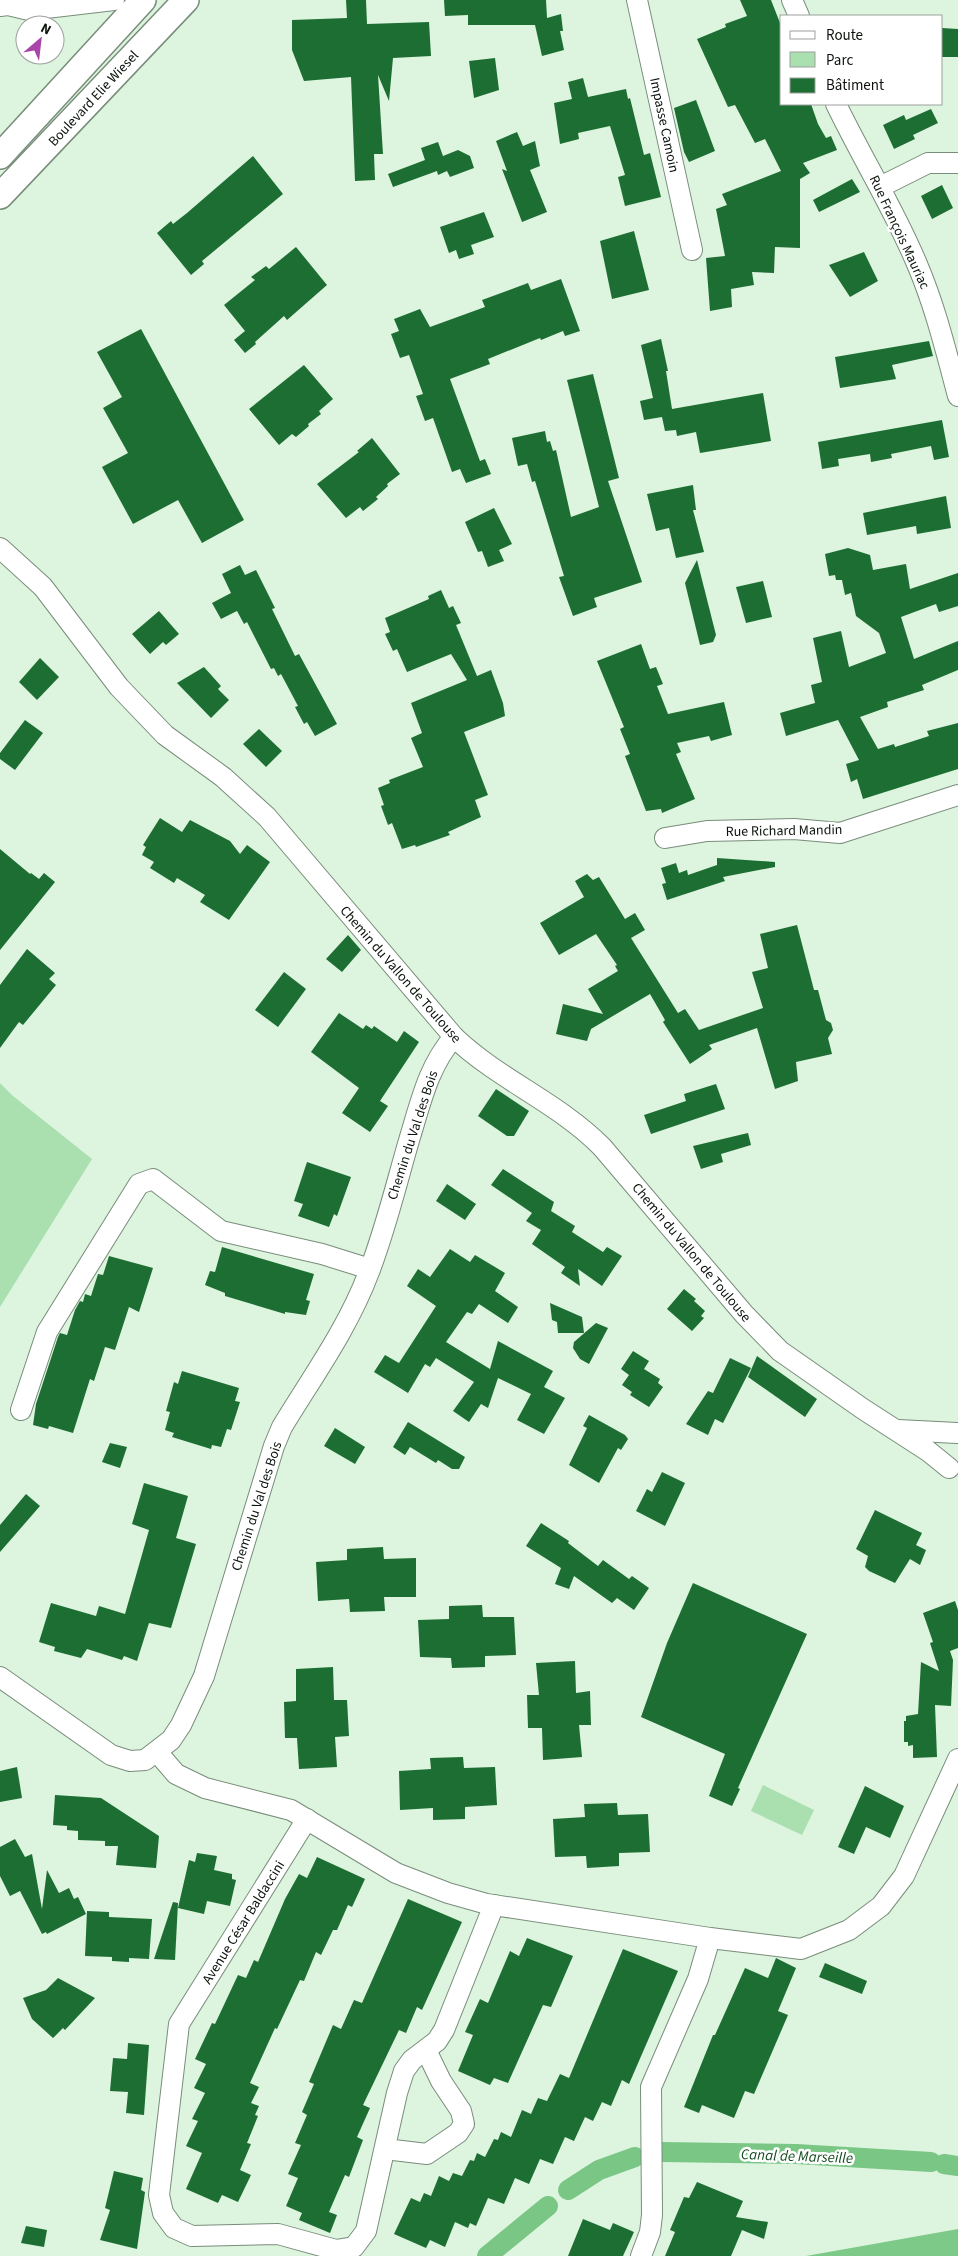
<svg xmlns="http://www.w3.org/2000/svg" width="958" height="2256" font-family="'Source Sans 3',sans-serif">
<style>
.green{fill:#aae0b0}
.forest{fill:#7cc988}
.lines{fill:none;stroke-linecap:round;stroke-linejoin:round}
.canal{stroke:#79c685;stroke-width:20}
.building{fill:#1d6e32}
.minor-casing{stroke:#788d7a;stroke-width:22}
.tertiary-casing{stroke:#788d7a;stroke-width:28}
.minor{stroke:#fff;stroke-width:20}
.tertiary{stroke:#fff;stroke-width:25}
.labels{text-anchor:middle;stroke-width:5;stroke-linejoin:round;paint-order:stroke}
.street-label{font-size:14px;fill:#0b130c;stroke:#fff}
.water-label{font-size:15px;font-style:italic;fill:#134a20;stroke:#fff}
</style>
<rect width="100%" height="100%" fill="#ddf4df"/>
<!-- green -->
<g class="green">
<polygon points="0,1083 13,1096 92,1159 0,1307"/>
<polygon points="763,1785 814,1810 802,1835 751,1811"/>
</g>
<!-- forest -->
<polygon class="forest" points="958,2229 958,2256 806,2256"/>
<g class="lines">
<!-- canal -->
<g class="canal">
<polyline points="662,2152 796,2154 931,2162"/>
<polyline points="944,2164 958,2166"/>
<polyline points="568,2190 599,2170 635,2157"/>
<polyline points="487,2256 548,2206"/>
</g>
</g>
<!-- building -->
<g class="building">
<polygon points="346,0 366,0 367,24 429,22 431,56 393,58 389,101 378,75 383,154 374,154 375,180 355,181 351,77 304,81 292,50 292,20 347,18"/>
<polygon points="444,0 546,0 547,18 561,14 563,31 560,31 564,50 542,56 535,25 468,25 468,15 445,16"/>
<polygon points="740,0 771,0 782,28 782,104 811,104 818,124 826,138 831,136 837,150 803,163 810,173 800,179 800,248 775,247 774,273 752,272 754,285 731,289 732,307 710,311 706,258 725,256 716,209 727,205 722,194 781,171 765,139 755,143 735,105 728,107 697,39 726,27 725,24 747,16"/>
<polygon points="942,28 958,29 958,57 942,57"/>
<polygon points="495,58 499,90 474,98 469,61"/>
<polygon points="583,78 588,97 626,89 628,99 630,98 644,155 650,153 661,197 625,206 618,177 625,175 610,126 578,133 579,139 560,144 554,103 572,99 568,82"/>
<polygon points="696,100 715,151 689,162 684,152 674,108"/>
<polygon points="931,109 938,123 913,135 915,139 894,149 883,125 904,115 906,120"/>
<polygon points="517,132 523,146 535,141 540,166 530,170 547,212 522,222 502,169 507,171 496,141"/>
<polygon points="438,142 443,156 458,150 470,156 474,168 450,177 447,171 438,175 437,171 393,187 388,174 425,160 421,148"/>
<polygon points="253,156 283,194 202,261 204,264 191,275 157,233 171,221 173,224 187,213"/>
<polygon points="852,179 860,192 819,212 813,200"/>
<polygon points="942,185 953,208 932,219 921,196"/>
<polygon points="484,212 494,237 471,245 474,254 459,259 456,250 449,253 440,227"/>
<polygon points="634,231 649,290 612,299 600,241"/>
<polygon points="296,247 327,285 287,320 284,316 255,342 256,344 245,353 234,340 245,331 224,305 255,280 251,277 266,266 269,269"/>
<polygon points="864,252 878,281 850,297 829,265"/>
<polygon points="561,279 580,331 565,336 563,331 541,340 540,338 488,359 490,364 450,379 480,461 485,459 491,474 466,483 460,469 452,472 433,418 425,421 416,396 423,394 409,355 400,358 391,334 399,331 394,319 420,309 430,327 485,307 482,300 528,283 531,290"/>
<polygon points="141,329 244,520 202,543 178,500 133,524 102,467 128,453 103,408 122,397 97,352"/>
<polygon points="661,339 668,371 666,371 672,409 763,393 771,441 700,453 696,432 677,436 676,430 665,431 662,417 644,420 640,401 653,398 641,345"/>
<polygon points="929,341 933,356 892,365 896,379 840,388 835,357"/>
<polygon points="304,365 333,399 319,411 321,414 308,424 309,426 296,437 292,434 279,445 249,409"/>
<polygon points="593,374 619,478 608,481 642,582 594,598 597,607 573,616 559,577 564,576 535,481 532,482 527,464 518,466 512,438 545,431 547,442 550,441 553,451 556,450 571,517 599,507 567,380"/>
<polygon points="942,420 949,457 934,460 931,446 891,454 892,458 871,462 870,454 838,459 839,466 822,469 818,442"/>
<polygon points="372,438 400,474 387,484 388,486 376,497 378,499 363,511 360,507 346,518 317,484 359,452 357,451"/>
<polygon points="693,485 696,510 693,510 704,552 676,558 669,528 656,531 647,494"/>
<polygon points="946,496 951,528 917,534 916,526 867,535 863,513"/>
<polygon points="494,508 512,544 499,550 504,561 488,567 482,551 478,552 465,522"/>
<polygon points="848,548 870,555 873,570 906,564 910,589 958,573 958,606 939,612 936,604 901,617 914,659 958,641 958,670 922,685 924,690 887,702 888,707 860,717 878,749 894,744 895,747 929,736 927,731 958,723 958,769 863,799 857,779 851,782 846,764 859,760 838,720 786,736 780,713 815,703 811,685 822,682 813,638 841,631 849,667 886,653 879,633 856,616 851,593 845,595 842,580 836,580 835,575 829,576 825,554"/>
<polygon points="697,560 716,635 713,642 700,645 685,583"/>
<polygon points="240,565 245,575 256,570 275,608 272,609 295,656 299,654 337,724 315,736 307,722 304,724 295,707 298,706 281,674 278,676 274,668 271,669 247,622 244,624 237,611 221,619 212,603 231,593 222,574"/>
<polygon points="763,581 772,617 746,623 736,587"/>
<polygon points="441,590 449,608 453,606 461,623 456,625 477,676 491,670 503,703 505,716 464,732 488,795 475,800 481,817 448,832 450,835 416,847 415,845 402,849 392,823 388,825 381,806 384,805 378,788 390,783 389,780 423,767 411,738 422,733 411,703 467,680 451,654 407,672 397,649 393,651 385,634 390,632 385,618 429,599 428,596"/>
<polygon points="159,611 179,634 166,645 163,642 150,654 132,634"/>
<polygon points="641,644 650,669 656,667 663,684 657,686 668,714 724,702 732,735 711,741 709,736 677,743 681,752 676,754 695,799 662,813 661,809 646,811 625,756 630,754 620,729 624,727 597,661"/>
<polygon points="40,658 59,677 37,700 19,682"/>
<polygon points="204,667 221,686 218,689 229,700 211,718 177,683"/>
<polygon points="25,720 43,733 15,770 0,759 0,753"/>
<polygon points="259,729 282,751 266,767 243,744"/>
<polygon points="160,818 182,832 190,820 230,841 240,854 247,845 270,862 229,920 200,902 205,895 177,878 174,883 150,868 154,862 142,855 146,847 143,845"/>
<polygon points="0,849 30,874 31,873 39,879 44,873 55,882 0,950"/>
<polygon points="717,858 775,862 775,867 723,877 725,881 667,900 662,884 666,883 661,868 676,863 679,873 687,870 688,875 717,865"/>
<polygon points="587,874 593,880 599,877 625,919 635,913 645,930 631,938 678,1013 685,1009 699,1030 763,1008 752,972 768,968 760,934 797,925 814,990 818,990 826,1020 831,1023 833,1030 828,1038 832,1054 796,1062 798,1081 775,1089 757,1028 709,1045 712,1049 690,1064 663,1022 665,1020 650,994 591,1029 587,1041 556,1034 563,1004 603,1014 588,989 618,971 615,966 617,965 596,934 559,955 540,923 584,897 575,881"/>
<polygon points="348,935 361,950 342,972 326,959"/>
<polygon points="27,949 55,973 49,979 56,985 23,1025 19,1022 0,1048 0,985"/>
<polygon points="284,972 306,989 278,1027 255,1010"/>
<polygon points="339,1013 363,1029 366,1025 372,1029 374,1026 397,1042 404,1031 419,1042 380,1101 388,1106 370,1132 342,1113 359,1088 311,1052"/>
<polygon points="716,1084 725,1109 651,1134 644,1115 686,1101 684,1094"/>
<polygon points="496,1089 529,1111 514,1136 507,1136 478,1116"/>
<polygon points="748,1133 751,1145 721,1154 723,1162 701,1169 693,1146"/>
<polygon points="307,1162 351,1177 337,1216 334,1214 329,1227 298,1216 303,1204 294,1201"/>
<polygon points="503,1169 554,1202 551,1211 575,1226 572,1232 603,1252 607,1247 622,1256 602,1286 578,1269 580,1286 561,1273 565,1267 532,1244 541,1230 526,1221 532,1213 491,1185"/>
<polygon points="447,1184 476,1204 465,1220 436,1201"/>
<polygon points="222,1247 314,1274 306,1300 310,1301 306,1315 285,1312 285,1314 225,1296 225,1293 205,1285 210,1271 215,1272"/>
<polygon points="450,1249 470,1262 475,1255 505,1273 495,1291 518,1307 508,1323 479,1304 472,1314 467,1312 446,1342 490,1369 498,1341 553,1371 544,1387 565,1398 544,1434 517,1420 531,1394 498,1378 488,1408 481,1404 469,1422 453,1411 474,1382 436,1358 430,1367 425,1364 408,1393 374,1372 385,1355 399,1363 436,1306 407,1286 418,1269 430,1277"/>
<polygon points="109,1256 153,1268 139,1312 129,1307 115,1350 105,1347 94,1381 90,1379 73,1433 49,1426 48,1429 33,1425 36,1404 58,1337 60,1333 67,1335 75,1310 80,1301 83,1302 85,1294 91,1296 98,1274 103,1275"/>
<polygon points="684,1289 696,1299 694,1301 705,1311 701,1316 704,1318 692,1331 667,1309"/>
<polygon points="550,1303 582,1317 584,1333 558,1333 557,1322 552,1320"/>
<polygon points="596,1323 608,1328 589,1364 580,1359 573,1348 574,1342"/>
<polygon points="633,1351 649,1361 644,1369 660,1379 658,1383 663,1387 649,1407 630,1395 632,1392 622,1385 629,1375 621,1369"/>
<polygon points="757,1356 817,1399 805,1417 748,1377"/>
<polygon points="730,1358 751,1368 723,1423 715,1419 708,1435 686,1424 708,1391 713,1393"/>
<polygon points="182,1371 239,1388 235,1401 240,1402 231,1430 227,1429 221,1447 212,1445 211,1449 172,1437 174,1433 165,1430 170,1412 166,1411 174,1382 178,1384"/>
<polygon points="589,1415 625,1435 628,1439 621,1450 618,1448 599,1483 569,1465 587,1428 583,1426"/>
<polygon points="408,1422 465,1457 459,1469 452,1469 438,1460 436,1463 410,1447 405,1455 393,1447"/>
<polygon points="335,1428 365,1447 355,1464 324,1446"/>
<polygon points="110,1443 127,1447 120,1468 102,1462"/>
<polygon points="662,1472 685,1483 665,1526 636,1511 647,1489 652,1492"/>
<polygon points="144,1483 188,1496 176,1538 196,1544 171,1628 149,1623 137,1661 124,1656 122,1660 87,1649 81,1658 54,1651 55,1647 39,1642 51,1603 96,1616 99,1606 125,1614 149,1530 132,1524"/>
<polygon points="26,1494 40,1506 0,1552 0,1525"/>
<polygon points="875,1510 922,1533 916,1545 926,1550 920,1565 910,1559 895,1583 869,1571 865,1567 868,1556 856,1549"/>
<polygon points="541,1523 569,1541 568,1543 598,1566 603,1560 629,1579 632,1576 649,1588 634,1610 617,1598 612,1603 574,1576 569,1589 555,1584 561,1568 526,1546"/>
<polygon points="383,1547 384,1559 416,1558 416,1597 384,1597 385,1611 350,1612 349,1599 318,1601 316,1562 347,1560 347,1549"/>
<polygon points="693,1583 807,1634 738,1788 740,1789 732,1806 709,1796 725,1754 641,1717 667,1643"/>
<polygon points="955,1601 958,1610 958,1648 950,1651 953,1660 951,1706 935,1705 937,1757 913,1758 913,1745 908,1746 908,1742 904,1742 904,1721 906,1721 906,1716 918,1714 921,1662 939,1671 930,1643 933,1642 923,1613"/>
<polygon points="482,1605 483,1617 514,1617 516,1655 485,1656 485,1667 452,1668 451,1658 420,1657 418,1620 449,1619 449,1606"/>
<polygon points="575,1661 576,1693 590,1691 591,1725 579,1725 582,1757 543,1760 542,1728 528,1728 527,1695 539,1695 536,1663"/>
<polygon points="333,1667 334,1700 347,1700 349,1736 335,1737 337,1767 299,1769 297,1738 285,1738 284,1702 296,1701 296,1669"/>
<polygon points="463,1757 464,1768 495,1767 497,1805 465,1807 465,1819 433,1820 433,1808 400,1810 399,1771 431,1769 430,1758"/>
<polygon points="17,1767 22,1798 0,1802 0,1771"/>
<polygon points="865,1786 904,1806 890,1838 866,1827 854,1854 838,1847"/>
<polygon points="55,1795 101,1798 159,1836 156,1868 116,1865 118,1846 105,1846 105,1841 78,1840 78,1831 67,1830 67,1826 53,1825"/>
<polygon points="617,1803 618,1815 648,1814 650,1852 619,1853 619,1866 587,1868 586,1856 555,1857 553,1819 585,1817 584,1804"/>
<polygon points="15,1839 25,1857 32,1854 42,1909 47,1870 59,1893 69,1888 74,1899 78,1897 86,1914 47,1934 45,1930 46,1932 42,1934 20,1891 10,1896 0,1876 0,1847"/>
<polygon points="197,1853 217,1856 214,1870 232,1874 232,1879 236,1880 230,1906 207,1901 204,1914 178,1908 189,1860 195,1862"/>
<polygon points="317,1857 365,1879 352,1907 348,1905 337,1930 333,1930 321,1955 316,1952 304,1981 300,1980 277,2029 275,2028 250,2083 259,2087 251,2103 259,2106 255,2115 258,2116 247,2143 251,2144 240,2170 251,2175 238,2202 222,2195 218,2203 186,2189 202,2153 186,2146 198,2121 192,2119 205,2093 194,2088 206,2064 195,2059 212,2023 215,2024 238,1975 246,1978 254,1960 258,1962 285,1899 299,1874 307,1878"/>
<polygon points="408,1899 462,1922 422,2010 417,2007 406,2033 399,2030 363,2105 370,2108 357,2137 363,2140 349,2177 345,2175 329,2212 337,2215 330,2233 299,2220 302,2213 286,2206 298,2178 288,2174 301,2145 295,2143 307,2115 302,2112 314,2084 309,2082 333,2025 341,2029 354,2000 362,2003"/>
<polygon points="173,1902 178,1903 175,1960 154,1959"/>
<polygon points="87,1911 109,1912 109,1917 152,1919 149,1959 129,1958 129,1962 112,1961 112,1957 85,1956"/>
<polygon points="527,1938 573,1956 551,2007 543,2005 508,2083 494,2078 490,2085 458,2071 473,2035 465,2032 480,1999 488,2003 510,1951 519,1956"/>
<polygon points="623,1949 678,1971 629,2084 622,2080 611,2106 602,2102 593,2121 585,2117 574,2141 565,2137 553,2164 540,2159 529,2184 515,2178 504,2204 488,2198 476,2226 470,2223 468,2228 455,2222 445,2247 430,2240 426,2248 394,2234 411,2198 420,2202 424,2193 431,2196 439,2176 449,2181 453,2173 462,2176 470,2160 474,2161 477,2153 485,2157 494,2139 498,2140 501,2132 511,2137 522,2110 531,2114 538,2098 547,2101 560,2074 569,2078"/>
<polygon points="776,1958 796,1968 778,2011 788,2015 754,2094 745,2091 734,2118 702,2105 699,2113 684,2107 713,2035 715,2035 745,1968 768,1978"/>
<polygon points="825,1963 867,1981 862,1994 819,1977"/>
<polygon points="58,1978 95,1998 65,2030 63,2028 53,2038 32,2019 23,1998 46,1990"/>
<polygon points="128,2043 149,2045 144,2115 126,2113 128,2092 110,2091 113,2058 127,2059"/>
<polygon points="114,2171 143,2178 141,2190 145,2192 137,2249 100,2240 110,2210 105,2208"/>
<polygon points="697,2182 743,2201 736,2217 768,2222 764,2239 742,2230 731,2256 665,2256 675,2232 670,2230 684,2197 689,2198"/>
<polygon points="583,2219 610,2230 613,2223 634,2232 623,2256 568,2256"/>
<polygon points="26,2226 47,2230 44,2247 21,2243"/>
</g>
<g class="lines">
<!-- minor casing -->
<g class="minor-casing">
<g id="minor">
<polyline points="637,0 692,250"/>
<polyline points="792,0 799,16"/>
<polyline points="0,6 8,5 29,10 114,0"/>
<path d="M 836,104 C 862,158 894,209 917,264 C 935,306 946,351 958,396"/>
<polyline points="880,187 928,163 958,163"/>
<path d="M 0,548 L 43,587 L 119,687 L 165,735 L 223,777 L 267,817 L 454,1037 C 499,1080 559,1103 602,1147 L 744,1314 L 780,1351 L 863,1409 L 928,1451 L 949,1468"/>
<polyline points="665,838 707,831 794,829 840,833 958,795"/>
<polyline points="21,1410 47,1332 139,1184 153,1179 221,1231 322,1254 370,1269"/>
<polyline points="898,1430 957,1433"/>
<path d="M 0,1677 L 111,1755 L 130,1761 L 145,1760 L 171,1740 L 181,1725 L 204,1676 L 274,1446 L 282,1427 C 313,1376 348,1328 369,1272 C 386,1228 397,1181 410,1137 C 421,1101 429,1065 454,1037"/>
<polyline points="157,1752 176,1774 205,1788 291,1810 396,1873 448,1893 487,1904 710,1938 801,1949 849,1930 881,1906 904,1876 958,1759"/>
<polyline points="307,1819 179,2024 159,2195 163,2213 174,2228 192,2236 278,2234 336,2250 354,2247 366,2231 397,2093 404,2071 412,2060 437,2041 444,2030 494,1905"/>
<polyline points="385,2149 427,2154 458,2133 464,2124 461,2111 441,2081 426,2050"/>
<polyline points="641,2256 650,2232 652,2215 651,2087 698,1979 710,1938"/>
</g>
</g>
<!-- tertiary casing -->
<g class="tertiary-casing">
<g id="tertiary">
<polyline points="0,156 143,0"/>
<polyline points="0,196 186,0"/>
</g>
</g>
<!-- minor -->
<use href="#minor" class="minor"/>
<!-- tertiary -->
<use href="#tertiary" class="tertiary"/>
</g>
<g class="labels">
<!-- street labels -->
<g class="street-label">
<text transform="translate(93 98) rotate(-47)" y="5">Boulevard Elie Wiesel</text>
<text transform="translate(665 125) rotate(78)" y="5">Impasse Camoin</text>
<text transform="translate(900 232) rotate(65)" y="5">Rue François Mauriac</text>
<text transform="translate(784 830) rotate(-1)" y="5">Rue Richard Mandin</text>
<text transform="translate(401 974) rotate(49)" y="5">Chemin du Vallon de Toulouse</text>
<text transform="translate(412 1135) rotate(-72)" y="5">Chemin du Val des Bois</text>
<text transform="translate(692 1252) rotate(50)" y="5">Chemin du Vallon de Toulouse</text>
<text transform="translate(256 1506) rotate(-72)" y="5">Chemin du Val des Bois</text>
<text transform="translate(243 1922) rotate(-58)" y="5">Avenue César Baldaccini</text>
</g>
<!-- water labels -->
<g class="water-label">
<text transform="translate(797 2156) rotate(2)" y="5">Canal de Marseille</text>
</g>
</g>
<!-- legend -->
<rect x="780" y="15" width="162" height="90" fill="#ffffff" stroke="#9da19e"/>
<rect x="790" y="31" width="25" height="8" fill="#ffffff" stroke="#9da19e"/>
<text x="826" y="40" font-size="15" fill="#0b130c">Route</text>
<rect x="790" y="52" width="25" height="15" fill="#aae0b0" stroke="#9da19e"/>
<text x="826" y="65" font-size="15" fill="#0b130c">Parc</text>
<rect x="790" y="78" width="25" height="15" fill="#1d6e32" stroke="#9da19e"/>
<text x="826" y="90" font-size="15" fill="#0b130c">Bâtiment</text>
<!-- north arrow -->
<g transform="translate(40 40) rotate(28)"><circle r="24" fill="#ffffff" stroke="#9da19e"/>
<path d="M0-4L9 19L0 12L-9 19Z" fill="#a944a8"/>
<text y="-8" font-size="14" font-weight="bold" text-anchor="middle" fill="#0b130c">N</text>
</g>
</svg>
